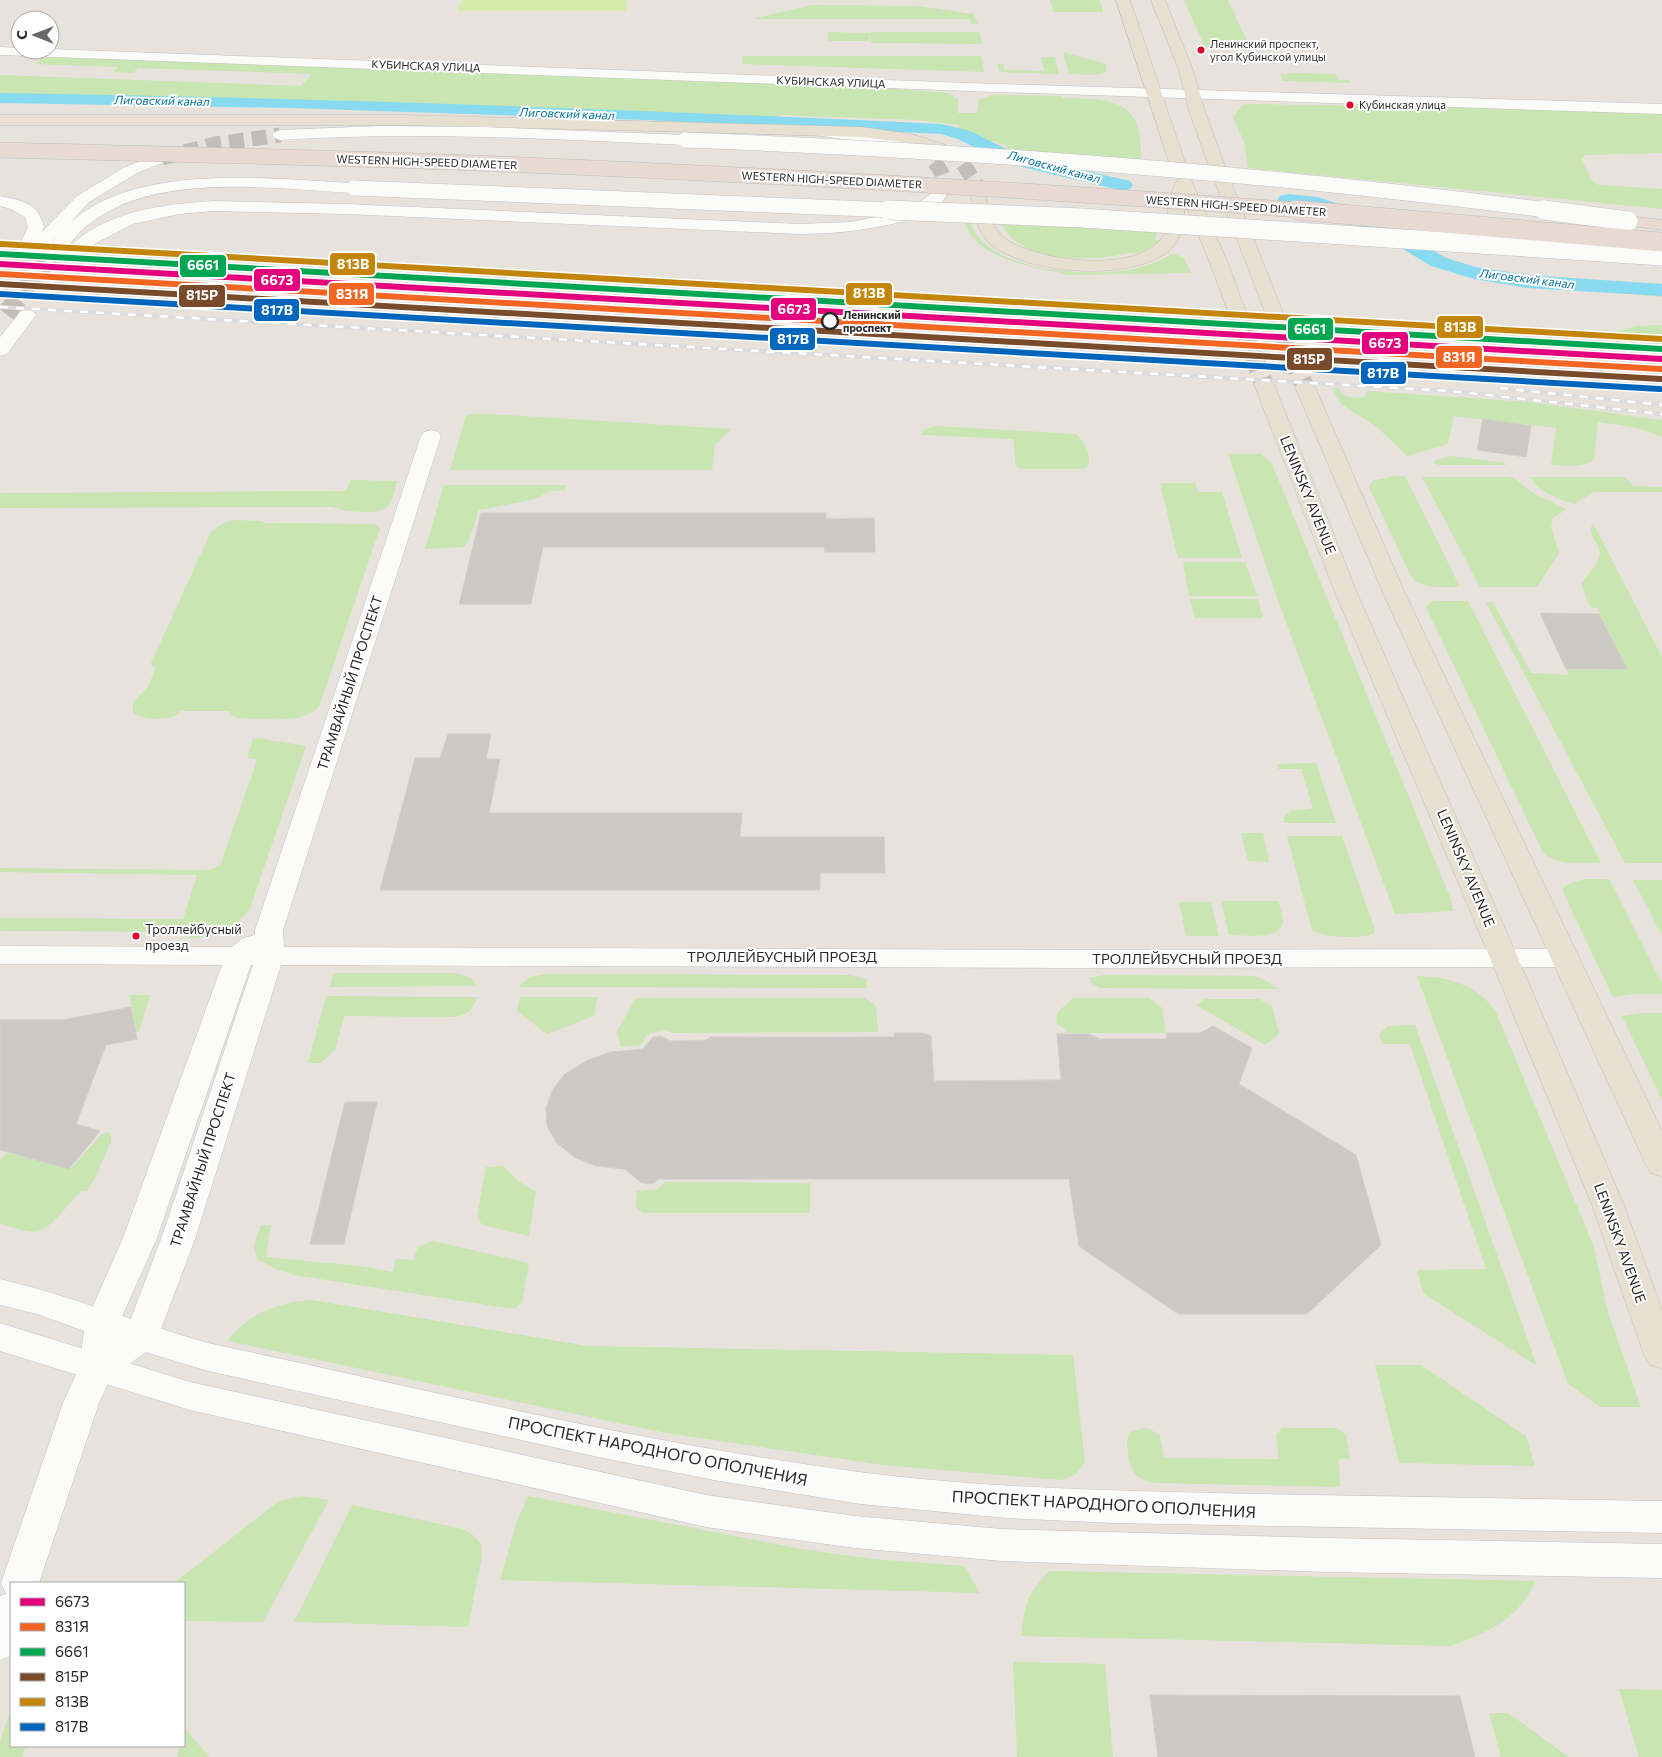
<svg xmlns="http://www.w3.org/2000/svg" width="1662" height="1757" font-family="Commissioner,sans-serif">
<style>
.green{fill:#c9e5b1}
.pitch{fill:#d6eaae}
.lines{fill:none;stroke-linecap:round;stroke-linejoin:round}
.canal{fill:#88daf0;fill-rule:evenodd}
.building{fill:#ccc8c4;stroke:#d2cec8}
.secondary-tunnel-far1{stroke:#c1bdb8;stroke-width:15;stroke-dasharray:15 8;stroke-linecap:butt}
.secondary-tunnel{stroke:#c1bdb8;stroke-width:19;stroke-dasharray:19 9;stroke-linecap:butt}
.primary-tunnel-far1{stroke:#c1bdb8;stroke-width:15;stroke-dasharray:15 8;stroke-linecap:butt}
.primary-tunnel{stroke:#c1bdb8;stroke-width:19;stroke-dasharray:19 9;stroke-linecap:butt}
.minor-casing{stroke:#c4c2c3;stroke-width:1}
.tertiary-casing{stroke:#c4c2c3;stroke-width:1}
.secondary-casing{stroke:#c4c2c3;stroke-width:1}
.primary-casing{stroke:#bfbdbb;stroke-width:1}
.motorway-casing{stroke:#bfbdbb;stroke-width:1}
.minor{fill:#fbfbfa;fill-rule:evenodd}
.tertiary{fill:#fbfbfa;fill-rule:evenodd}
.secondary{fill:#fbfbfa;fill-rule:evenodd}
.primary{fill:#e7e0d0;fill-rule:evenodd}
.motorway{fill:#e8dad2;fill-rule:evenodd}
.rail-casing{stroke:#dcdcde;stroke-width:4}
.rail{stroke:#fff;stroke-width:2.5;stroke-dasharray:8;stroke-linecap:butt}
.secondary-bridge-far1-casing{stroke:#c4c2c3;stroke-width:16;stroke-linecap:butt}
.secondary-bridge-casing{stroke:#c4c2c3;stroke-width:20;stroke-linecap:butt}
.motorway-bridge-far1-casing{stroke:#bfbdbb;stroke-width:16;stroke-linecap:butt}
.motorway-bridge-casing{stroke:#bfbdbb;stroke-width:20;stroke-linecap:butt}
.secondary-bridge-far1{stroke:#fbfbfa;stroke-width:15}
.secondary-bridge{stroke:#fbfbfa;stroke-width:19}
.motorway-bridge-far1{stroke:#e8dad2;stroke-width:15}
.motorway-bridge{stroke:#e8dad2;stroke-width:19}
.rail-1-casing{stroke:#fff;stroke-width:9}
.rail-2-casing{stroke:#fff;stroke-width:9}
.rail-3-casing{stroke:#fff;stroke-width:9}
.rail-4-casing{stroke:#fff;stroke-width:9}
.rail-5-casing{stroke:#fff;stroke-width:9}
.rail-6-casing{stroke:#fff;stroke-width:9}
.rail-1{stroke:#e5007d;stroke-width:6}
.rail-2{stroke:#f26522;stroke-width:6}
.rail-3{stroke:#00a651;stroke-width:6}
.rail-4{stroke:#7a4b2a;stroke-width:6}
.rail-5{stroke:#c3860a;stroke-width:6}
.rail-6{stroke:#0065bd;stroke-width:6}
.bus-dot{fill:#e4002b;stroke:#fff;stroke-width:2}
.stop-dot{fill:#fff;stroke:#282828;stroke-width:2.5}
.labels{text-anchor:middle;stroke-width:4;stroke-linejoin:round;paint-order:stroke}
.far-bus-label{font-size:11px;fill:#282828;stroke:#fff;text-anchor:start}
.far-street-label{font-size:11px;fill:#282828;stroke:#fff}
.far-stop-label{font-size:11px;font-weight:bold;fill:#282828;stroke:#fff;text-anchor:start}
.far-water-label{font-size:12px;font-style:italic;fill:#0271a1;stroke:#fff}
.bus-label{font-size:13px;fill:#282828;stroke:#fff;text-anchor:start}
.street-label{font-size:14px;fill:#282828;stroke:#fff}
.near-street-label{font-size:16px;fill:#282828;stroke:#fff}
.line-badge{stroke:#fff;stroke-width:2}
.badge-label{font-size:14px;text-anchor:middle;font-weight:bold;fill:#fff}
</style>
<rect width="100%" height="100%" fill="#e7e2dc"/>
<!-- green -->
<g class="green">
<polygon points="1050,0 1100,0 1103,12 1053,12"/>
<polygon points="1184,0 1228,0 1248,43 1239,47 1205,47"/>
<polygon points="812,5 918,6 973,14 978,24 971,24 970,19 753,19"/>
<polygon points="828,32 870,33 869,41 828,41"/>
<polygon points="870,32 980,32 982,44 871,43"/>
<polygon points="1063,52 1106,64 1106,72 1095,75 1069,74"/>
<polygon points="743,56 981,56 984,72 742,64"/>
<path d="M 49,57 L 864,86 L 948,93 L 958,99 L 958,113 L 977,113 L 979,99 L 993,95 L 1061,96 L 1061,98 C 1086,99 1127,95 1137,125 C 1141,136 1140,148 1142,160 L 1010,150 L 1006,148 L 1009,147 L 994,141 L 989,141 L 954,129 L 960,125 L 917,120 L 780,115 L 776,118 L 311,101 L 0,96 L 0,75 L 301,86 L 312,74 L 138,68 L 133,73 L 113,72 L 118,67 L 36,64 L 42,58 Z"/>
<polygon points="1041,57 1055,57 1059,74 999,72 997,64 1003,64 1005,70 1044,71"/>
<polygon points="1296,73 1335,74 1338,80 1349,80 1350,83 1283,81 1280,74"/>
<polygon points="1254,104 1471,108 1470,106 1662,112 1662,153 1586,155 1581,159 1593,182 1599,185 1662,189 1662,209 1248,168 1244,142 1233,117 1242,105"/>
<path d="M 964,221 L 970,222 C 986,273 1090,277 1133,269 C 1142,267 1151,264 1159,261 C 1163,260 1168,255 1173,254 C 1176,254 1181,257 1184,258 L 1191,273 L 1067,275 C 1059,271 1051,271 1041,269 C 1013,262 974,253 964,221 Z"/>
<path d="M 1001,223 L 1159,230 L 1155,239 L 1159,241 C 1154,245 1149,249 1143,251 C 1138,254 1133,252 1128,253 C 1090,262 1020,264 1001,223 Z"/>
<polygon points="1573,279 1662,284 1662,297 1573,288 1569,285"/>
<polygon points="1662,325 1662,344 1626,341 1611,333 1637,326"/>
<path d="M 1332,388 L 1338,388 C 1344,399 1354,398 1365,397 L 1367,391 L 1529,402 L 1662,420 L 1662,437 L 1638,428 L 1598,422 L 1594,459 C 1584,469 1564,465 1551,465 L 1556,428 L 1454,416 L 1448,444 L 1407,456 L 1378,428 L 1341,404 Z"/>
<polygon points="477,414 506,415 731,429 715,445 712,470 450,470 466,416"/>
<path d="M 937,426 L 1075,434 C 1083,438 1094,458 1087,466 C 1084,469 1079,469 1075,469 L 1020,469 L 1015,465 L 1014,439 L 922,435 L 925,429 Z"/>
<polygon points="1228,454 1261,454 1272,464 1450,897 1453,911 1395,914 1277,598"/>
<polygon points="1451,456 1505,463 1506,465 1439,465 1434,463 1436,460"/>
<path d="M 1395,476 L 1405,476 L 1460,587 C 1445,587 1424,590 1412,578 L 1369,487 L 1372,481 Z"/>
<polygon points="1422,477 1513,477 1533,493 1567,509 1553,518 1551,526 1559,553 1537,587 1480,587"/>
<path d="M 1531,477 L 1625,477 L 1633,486 L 1662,487 L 1662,492 L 1594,492 L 1574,504 C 1559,499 1537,492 1531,477 Z"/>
<path d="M 351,480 L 397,481 C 395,488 393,502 387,507 C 378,516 343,511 332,507 L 0,508 L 0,493 L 346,491 Z"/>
<polygon points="1160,483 1195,483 1198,492 1222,492 1242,558 1178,558"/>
<polygon points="444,485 565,485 565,490 549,491 538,498 526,501 479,510 469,540 464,547 425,549"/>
<path d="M 236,520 L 261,521 L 265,523 L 374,524 L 380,528 L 320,704 C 309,726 258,718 237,718 L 230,715 L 230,711 L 181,711 L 178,715 C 166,720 142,721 133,712 C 131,697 142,696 148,686 C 151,680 154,673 156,667 L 152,666 L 151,663 L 211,532 L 225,522 Z"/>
<path d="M 1593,523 L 1662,657 L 1662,863 L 1625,863 L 1486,602 L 1493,602 L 1531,673 L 1568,675 L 1567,670 L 1627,669 L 1597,608 L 1590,607 L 1581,584 C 1587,576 1596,566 1599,557 C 1603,545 1585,535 1593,523 Z"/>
<polygon points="1183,562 1245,562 1257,596 1189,596"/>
<polygon points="1190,599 1258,599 1263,618 1195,618"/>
<path d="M 1436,601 L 1468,601 L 1601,863 C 1583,863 1557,866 1543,853 L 1426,607 L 1430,602 Z"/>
<path d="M 258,738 L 306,746 L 250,908 C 231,933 219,938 188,938 L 190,932 L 0,931 L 0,918 L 183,919 L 197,875 L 0,872 L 0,868 L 208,870 L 220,866 L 256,763 L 257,759 L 247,758 L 253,739 Z"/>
<polygon points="1316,763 1336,823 1284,823 1284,817 1291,811 1313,808 1301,769 1278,769 1277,764"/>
<polygon points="1241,833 1263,833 1269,862 1248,861"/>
<path d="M 1287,836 L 1342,836 L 1375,930 L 1373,934 C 1362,939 1322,938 1312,930 Z"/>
<polygon points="1584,879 1609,879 1662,984 1662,994 1633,994 1613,997 1563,892 1563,888 1566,885"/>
<polygon points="1633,880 1662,880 1662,935"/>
<path d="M 1221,901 L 1278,901 C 1280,907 1283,915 1283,921 C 1282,941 1243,935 1229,935 Z"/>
<polygon points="1179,902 1211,902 1219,936 1186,936"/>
<polygon points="333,973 455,973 471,978 477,986 330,987"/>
<polygon points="546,974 850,975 867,979 867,988 518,987 530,977"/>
<polygon points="1104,975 1253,976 1263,979 1278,989 1100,988 1091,983 1090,978"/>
<path d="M 1417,976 C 1449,977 1475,984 1495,1010 L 1594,1247 L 1607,1309 L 1641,1407 L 1600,1407 L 1568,1384 Z"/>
<polygon points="130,995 150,995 139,1032 136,1032"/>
<path d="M 326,996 L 477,997 C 473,1010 469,1013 456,1017 L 344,1016 L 335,1050 L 320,1063 L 308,1063 Z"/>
<polygon points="520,997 597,997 594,1016 547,1034 517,1011"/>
<polygon points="636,998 865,998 876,1006 878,1032 673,1033 661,1030 646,1035 641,1045 621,1047 617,1031"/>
<path d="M 1073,998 L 1149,998 L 1162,1008 L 1166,1033 L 1065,1033 L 1065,1029 L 1057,1024 C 1053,1013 1065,1006 1073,998 Z"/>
<polygon points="1205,999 1259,999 1272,1006 1279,1034 1265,1045 1196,1005"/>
<polygon points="1642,1013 1662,1013 1662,1100 1622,1016"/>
<polygon points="1415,1025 1537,1366 1423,1293 1417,1270 1486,1269 1410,1044 1382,1044 1379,1034 1389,1026"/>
<path d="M 108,1132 L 111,1134 L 111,1141 L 94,1180 L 87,1191 L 81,1191 C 72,1200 50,1229 39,1231 C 27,1234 11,1226 0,1224 L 0,1160 L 7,1153 L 70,1169 L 102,1134 Z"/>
<polygon points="503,1166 518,1181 536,1192 529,1236 482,1225 477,1216 486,1167"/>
<polygon points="665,1182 810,1183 810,1213 644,1213 636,1208 637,1191 657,1189"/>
<polygon points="261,1225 271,1225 266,1257 359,1266 393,1272 396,1259 413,1260 418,1247 433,1241 529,1263 522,1302 514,1309 294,1275 276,1269 257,1259 254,1245"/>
<path d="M 311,1300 L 588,1346 L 1073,1355 L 1085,1462 C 1079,1473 1073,1477 1061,1480 L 883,1465 L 666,1433 L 228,1341 C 247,1314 279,1302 311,1300 Z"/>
<polygon points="1375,1365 1421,1365 1526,1436 1535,1466 1399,1463"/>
<path d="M 1143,1428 L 1150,1429 L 1160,1436 L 1164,1458 L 1279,1459 L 1276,1435 L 1282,1428 L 1337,1428 L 1346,1435 L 1350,1458 L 1339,1459 L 1340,1487 L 1155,1483 C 1136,1480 1130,1471 1128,1452 C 1127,1444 1126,1439 1130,1432 Z"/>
<polygon points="301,1496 329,1500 263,1622 184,1621 184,1583 174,1583 279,1501"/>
<polygon points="528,1496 801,1549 872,1559 964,1566 980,1593 500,1580 516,1524"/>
<polygon points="352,1505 463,1529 473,1535 481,1544 482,1556 468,1627 294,1622"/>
<path d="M 1049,1571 L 1535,1581 C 1519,1620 1487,1632 1451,1646 L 1021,1636 C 1026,1601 1025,1598 1049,1571 Z"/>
<polygon points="1013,1662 1105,1664 1113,1757 1017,1757"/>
<polygon points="1619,1689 1662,1690 1662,1757 1639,1757"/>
<polygon points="11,1708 11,1746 26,1746 22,1757 0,1757 0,1742"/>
<polygon points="1489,1713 1508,1713 1569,1757 1501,1757"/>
<polygon points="185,1728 209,1757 177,1757 180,1746 184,1746"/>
</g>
<!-- pitch -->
<polygon class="pitch" points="462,0 628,0 626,11 457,11"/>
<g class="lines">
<!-- canal -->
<g class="canal">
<path d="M 0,93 C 314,98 628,109 942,124 L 970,131 L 1019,155 L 1130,181 L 1133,185 L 1130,189 L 1123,191 L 1006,163 L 958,139 L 941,134 L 644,120 L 291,108 L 0,103 Z"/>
<polygon points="1287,194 1318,197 1350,208 1392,226 1446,258 1476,267 1527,275 1662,284 1662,296 1527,288 1474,279 1431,266 1378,234 1327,213 1314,208 1280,204 1277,200 1280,196"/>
</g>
</g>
<!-- building -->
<g class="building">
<polygon points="1483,419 1531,426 1526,457 1477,450"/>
<polygon points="481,513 826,513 826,519 874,518 875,552 825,552 824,547 543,547 531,604 459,604"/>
<polygon points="1540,613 1599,614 1627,669 1566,669"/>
<polygon points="448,734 491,734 486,759 500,759 489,813 742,813 740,837 884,837 885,873 820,873 820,890 380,890 415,758 440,758"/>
<polygon points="131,1007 137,1039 106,1045 76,1124 100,1131 69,1169 0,1150 0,1020 62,1020"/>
<polygon points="1213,1026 1252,1048 1239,1084 1356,1155 1381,1245 1307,1314 1178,1314 1079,1246 1069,1179 659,1179 654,1183 647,1184 640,1182 625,1169 596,1166 574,1157 556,1142 547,1126 546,1108 553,1089 565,1074 588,1060 611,1052 643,1049 653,1037 661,1036 671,1041 706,1040 710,1037 894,1037 894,1033 922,1033 931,1036 934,1081 1061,1080 1057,1034 1088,1034 1100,1039 1167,1039 1166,1033 1200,1033"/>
<polygon points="345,1102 377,1102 344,1244 310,1244"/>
<polygon points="1150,1695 1460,1696 1475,1757 1158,1757"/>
</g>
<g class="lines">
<!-- secondary-tunnel-far1 -->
<g class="secondary-tunnel-far1">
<polyline points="162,158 215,144 280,135"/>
<path d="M 934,162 C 943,172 946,180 940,193"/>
</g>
<!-- secondary-tunnel -->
<polyline class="secondary-tunnel" points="6,314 50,257"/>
<!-- primary-tunnel-far1 -->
<polyline class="primary-tunnel-far1" points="963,164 977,185 979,198"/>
<!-- primary-tunnel -->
<g class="primary-tunnel">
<polyline points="1242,326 1264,384"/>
<polyline points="1280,328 1305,387"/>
</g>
<!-- minor casing -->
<g class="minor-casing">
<polygon id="minor" points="431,430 438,432 441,436 283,930 284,947 1064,950 1565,949 1575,951 1579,958 1575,965 1565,967 1064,968 281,965 195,1239 158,1337 153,1347 110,1378 97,1382 84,1378 79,1368 84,1358 127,1329 161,1239 253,965 251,965 157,1238 114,1334 102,1338 90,1334 85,1324 123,1238 222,965 0,964 0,946 232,947 243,938 255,935 255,930 421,436 424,432"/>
</g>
<!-- tertiary casing -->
<g class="tertiary-casing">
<polygon id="tertiary" points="102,1310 114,1314 119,1324 115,1368 99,1403 39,1583 11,1583 11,1656 0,1660 0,1596 6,1594 1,1583 63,1403 79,1368 85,1324 90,1314"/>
</g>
<!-- secondary casing -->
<g class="secondary-casing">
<g id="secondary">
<polygon points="0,47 20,48 20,50 50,49 968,83 1662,104 1662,114 968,91 0,55"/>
<path d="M 381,126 L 482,127 L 685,135 L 690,137 L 693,140 L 690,143 L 685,145 C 550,139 415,131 280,140 L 275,138 L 272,135 L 275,132 L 280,130 Z"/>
<polygon points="821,127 881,135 909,143 911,146 909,149 903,151 880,145 816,135 813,132 816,129"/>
<path d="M 156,155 L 162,157 L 164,160 L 162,163 L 137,173 L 89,202 L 71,222 C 138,162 271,179 354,183 L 360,185 L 362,188 L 360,191 L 354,193 C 283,189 183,176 117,207 C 103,214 88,223 77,235 C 70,242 63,257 55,261 C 51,263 48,262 44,261 L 41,257 L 58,235 C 46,249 37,264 18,259 L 15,255 L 28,227 L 25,217 L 11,209 L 0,206 L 0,196 C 22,201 38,202 44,227 L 42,232 L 77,196 L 125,167 Z"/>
<path d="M 940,188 L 946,190 L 948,193 C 942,205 929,215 915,212 L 913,208 C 918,200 928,199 934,190 Z"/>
<path d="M 214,201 L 346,204 L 799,224 L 851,222 L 899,212 L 905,213 L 907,217 L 905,221 C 869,230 835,234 799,234 L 346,214 L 214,211 L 179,214 L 133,224 L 96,243 L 76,262 L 70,263 L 64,262 L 61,258 C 93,212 163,204 214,201 Z"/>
<polygon points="27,309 33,311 36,315 7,354 0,356 0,337 21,311"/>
<path d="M 0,1279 C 71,1296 138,1323 208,1343 C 424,1389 640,1443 859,1472 C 991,1489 1124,1491 1256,1494 C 1392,1496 1527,1499 1662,1501 L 1662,1533 L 1114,1523 L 1006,1518 L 861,1504 L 719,1481 L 603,1458 L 208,1371 L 129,1347 L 37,1314 L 0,1305 Z"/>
<polygon points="0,1323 190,1382 706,1495 855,1516 1002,1529 1326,1538 1662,1544 1662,1578 1326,1572 1002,1561 855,1548 706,1527 190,1410 0,1351"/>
</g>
</g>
<!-- primary casing -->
<g class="primary-casing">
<g id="primary">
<polygon points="1116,0 1130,0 1186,165 1184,168 1172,168 1170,165"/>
<polygon points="1151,0 1165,0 1193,70 1205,111 1224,164 1289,328 1287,332 1280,334 1273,332 1271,328 1208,164 1189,111 1179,70"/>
<polygon points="0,115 405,115 862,127 911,134 946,145 948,148 946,151 940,153 909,143 862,137 693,132 405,125 0,125"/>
<path d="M 1184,177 L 1190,179 L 1192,182 L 1228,263 L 1251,326 L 1249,330 L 1242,332 L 1235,330 L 1233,326 L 1210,263 L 1185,203 C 1183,219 1184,237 1171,249 C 1133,283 1026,275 989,243 C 983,237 979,228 976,220 L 978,216 L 990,216 C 994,223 996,231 1002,236 C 1031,261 1133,274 1160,240 C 1171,226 1164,199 1178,179 Z"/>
<polygon points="979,193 985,195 989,210 987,214 975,214 971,198 973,195"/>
<polygon points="1264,378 1271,380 1274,384 1358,595 1518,958 1624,1205 1662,1310 1662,1369 1650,1365 1644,1355 1592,1205 1490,958 1336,595 1254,384 1257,380"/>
<polygon points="1305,381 1312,383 1315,387 1405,593 1662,1131 1662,1177 1651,1173 1646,1165 1383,593 1295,387 1298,383"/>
</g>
</g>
<!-- motorway casing -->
<g class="motorway-casing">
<polygon id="motorway" points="1628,216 1662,220 1662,230 1622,225 1620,221 1622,217"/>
</g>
<!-- minor -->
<use href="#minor" class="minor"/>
<!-- tertiary -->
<use href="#tertiary" class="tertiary"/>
<!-- secondary -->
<use href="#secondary" class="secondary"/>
<!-- primary -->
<use href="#primary" class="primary"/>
<!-- motorway -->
<use href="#motorway" class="motorway"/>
<!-- rail casing -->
<g class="rail-casing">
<g id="rail">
<polyline points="0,307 1450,391 1662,414"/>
<polyline points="1500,388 1662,405"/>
</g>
</g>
<!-- rail -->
<use href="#rail" class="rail"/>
<!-- secondary-bridge-far1 casing -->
<g class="secondary-bridge-far1-casing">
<g id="secondary-bridge-far1">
<path d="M 685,140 C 977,151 1264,173 1554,211"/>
<polyline points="354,188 918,211"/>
</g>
</g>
<!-- secondary-bridge casing -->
<g class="secondary-bridge-casing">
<g id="secondary-bridge">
<polyline points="888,210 1082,218 1662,256"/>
<polyline points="1544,210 1628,221"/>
</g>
</g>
<!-- motorway-bridge-far1 casing -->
<g class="motorway-bridge-far1-casing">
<path id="motorway-bridge-far1" d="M 0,150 C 158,154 317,157 475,163 C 754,174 1033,190 1311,211"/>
</g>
<!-- motorway-bridge casing -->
<g class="motorway-bridge-casing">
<polyline id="motorway-bridge" points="1295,210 1662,242"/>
</g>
<!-- secondary-bridge-far1 -->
<use href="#secondary-bridge-far1" class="secondary-bridge-far1"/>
<!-- secondary-bridge -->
<use href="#secondary-bridge" class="secondary-bridge"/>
<!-- motorway-bridge-far1 -->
<use href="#motorway-bridge-far1" class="motorway-bridge-far1"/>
<!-- motorway-bridge -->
<use href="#motorway-bridge" class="motorway-bridge"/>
<!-- rail-1 casing -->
<g class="rail-1-casing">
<polyline id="rail-1" points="0,264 1662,359"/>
</g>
<!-- rail-2 casing -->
<g class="rail-2-casing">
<polyline id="rail-2" points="0,274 1661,369"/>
</g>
<!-- rail-3 casing -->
<g class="rail-3-casing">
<polyline id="rail-3" points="1,254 1662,349"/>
</g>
<!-- rail-4 casing -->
<g class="rail-4-casing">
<polyline id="rail-4" points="0,284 1661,379"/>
</g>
<!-- rail-5 casing -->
<g class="rail-5-casing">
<polyline id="rail-5" points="1,244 1662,339"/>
</g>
<!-- rail-6 casing -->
<g class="rail-6-casing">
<polyline id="rail-6" points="0,294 1660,389"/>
</g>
<!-- rail-1 -->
<use href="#rail-1" class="rail-1"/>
<!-- rail-2 -->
<use href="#rail-2" class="rail-2"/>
<!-- rail-3 -->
<use href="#rail-3" class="rail-3"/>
<!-- rail-4 -->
<use href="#rail-4" class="rail-4"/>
<!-- rail-5 -->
<use href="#rail-5" class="rail-5"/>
<!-- rail-6 -->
<use href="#rail-6" class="rail-6"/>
</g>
<!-- markers -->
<g class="bus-dot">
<circle cx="1201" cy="50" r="4.5"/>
<circle cx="1350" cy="105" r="4.5"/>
<circle cx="136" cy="936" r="4.5"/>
</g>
<circle class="stop-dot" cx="830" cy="321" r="8"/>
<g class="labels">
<!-- far-bus labels -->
<g class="far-bus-label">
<text x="1210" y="48">Ленинский проспект,<tspan x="1210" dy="13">угол Кубинской улицы</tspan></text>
<text x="1359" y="109">Кубинская улица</text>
</g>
<!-- far-street labels -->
<g class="far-street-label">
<text transform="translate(426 66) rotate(2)" y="4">КУБИНСКАЯ УЛИЦА</text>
<text transform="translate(831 82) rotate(2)" y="4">КУБИНСКАЯ УЛИЦА</text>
<text transform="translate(427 162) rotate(2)" y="4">WESTERN HIGH-SPEED DIAMETER</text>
<text transform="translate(832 180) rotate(3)" y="4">WESTERN HIGH-SPEED DIAMETER</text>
<text transform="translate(1236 206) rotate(4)" y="4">WESTERN HIGH-SPEED DIAMETER</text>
</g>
<!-- far-stop labels -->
<g class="far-stop-label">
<text x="843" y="319">Ленинский<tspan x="843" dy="13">проспект</tspan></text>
</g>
<!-- far-water labels -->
<g class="far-water-label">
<text transform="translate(162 101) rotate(1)" y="4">Лиговский канал</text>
<text transform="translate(567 114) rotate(2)" y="4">Лиговский канал</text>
<text transform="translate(1054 167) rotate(15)" y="4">Лиговский канал</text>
<text transform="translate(1527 279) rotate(7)" y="4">Лиговский канал</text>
</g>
<!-- bus labels -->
<g class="bus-label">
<text x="145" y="934">Троллейбусный<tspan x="145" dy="16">проезд</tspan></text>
</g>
<!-- street labels -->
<g class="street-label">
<text transform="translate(1308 495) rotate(68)" y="5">LENINSKY AVENUE</text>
<text transform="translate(350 683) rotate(-72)" y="5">ТРАМВАЙНЫЙ ПРОСПЕКТ</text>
<text transform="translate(1466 868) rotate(67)" y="5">LENINSKY AVENUE</text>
<text x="782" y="962">ТРОЛЛЕЙБУСНЫЙ ПРОЕЗД</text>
<text x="1187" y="964">ТРОЛЛЕЙБУСНЫЙ ПРОЕЗД</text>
<text transform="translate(203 1160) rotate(-72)" y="5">ТРАМВАЙНЫЙ ПРОСПЕКТ</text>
<text transform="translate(1620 1243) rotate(70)" y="5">LENINSKY AVENUE</text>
</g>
<!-- near-street labels -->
<g class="near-street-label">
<text transform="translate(658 1451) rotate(11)" y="6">ПРОСПЕКТ НАРОДНОГО ОПОЛЧЕНИЯ</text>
<text transform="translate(1104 1504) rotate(3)" y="6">ПРОСПЕКТ НАРОДНОГО ОПОЛЧЕНИЯ</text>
</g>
</g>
<g class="line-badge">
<rect x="329" y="252" width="47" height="24" rx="5" fill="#c3860a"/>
<rect x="179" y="254" width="48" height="24" rx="5" fill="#00a651"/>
<rect x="253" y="268" width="48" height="24" rx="5" fill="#e5007d"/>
<rect x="845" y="282" width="48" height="24" rx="5" fill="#c3860a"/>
<rect x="328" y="282" width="47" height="24" rx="5" fill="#f26522"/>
<rect x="178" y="284" width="48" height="24" rx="5" fill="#7a4b2a"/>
<rect x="770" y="297" width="47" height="24" rx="5" fill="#e5007d"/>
<rect x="253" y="298" width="47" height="24" rx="5" fill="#0065bd"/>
<rect x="1436" y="315" width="48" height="24" rx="5" fill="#c3860a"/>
<rect x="1287" y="317" width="47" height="24" rx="5" fill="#00a651"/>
<rect x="769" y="327" width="47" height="24" rx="5" fill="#0065bd"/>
<rect x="1361" y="331" width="48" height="24" rx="5" fill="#e5007d"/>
<rect x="1435" y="345" width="48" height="24" rx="5" fill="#f26522"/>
<rect x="1286" y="347" width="47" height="24" rx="5" fill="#7a4b2a"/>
<rect x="1360" y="361" width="47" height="24" rx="5" fill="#0065bd"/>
</g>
<g class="badge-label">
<text x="353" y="269">813В</text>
<text x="203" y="270">6661</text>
<text x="277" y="285">6673</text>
<text x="869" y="298">813В</text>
<text x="352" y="299">831Я</text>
<text x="202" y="300">815Р</text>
<text x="794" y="314">6673</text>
<text x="277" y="315">817В</text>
<text x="1460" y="332">813В</text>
<text x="1310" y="334">6661</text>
<text x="793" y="344">817В</text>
<text x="1385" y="348">6673</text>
<text x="1459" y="362">831Я</text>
<text x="1309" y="364">815Р</text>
<text x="1383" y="378">817В</text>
</g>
<!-- legend -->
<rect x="10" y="1582" width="175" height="165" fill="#ffffff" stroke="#a9a9a9"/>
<rect x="20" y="1598" width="25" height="8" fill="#e5007d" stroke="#a9a9a9"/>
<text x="55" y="1607" font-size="15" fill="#282828">6673</text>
<rect x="20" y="1623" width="25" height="8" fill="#f26522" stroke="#a9a9a9"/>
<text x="55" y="1632" font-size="15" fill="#282828">831Я</text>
<rect x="20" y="1648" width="25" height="8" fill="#00a651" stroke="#a9a9a9"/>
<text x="55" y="1657" font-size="15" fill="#282828">6661</text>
<rect x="20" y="1673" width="25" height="8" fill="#7a4b2a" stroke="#a9a9a9"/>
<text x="55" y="1682" font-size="15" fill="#282828">815Р</text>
<rect x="20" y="1698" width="25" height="8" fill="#c3860a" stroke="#a9a9a9"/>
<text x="55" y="1707" font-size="15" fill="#282828">813В</text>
<rect x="20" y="1723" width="25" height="8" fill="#0065bd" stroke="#a9a9a9"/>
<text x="55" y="1732" font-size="15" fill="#282828">817В</text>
<!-- north arrow -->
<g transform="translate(35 35) rotate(270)"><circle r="24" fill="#ffffff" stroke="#a9a9a9"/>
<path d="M0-4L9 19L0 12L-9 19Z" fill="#6b6967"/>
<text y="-8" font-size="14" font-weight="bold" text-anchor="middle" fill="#282828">С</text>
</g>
</svg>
